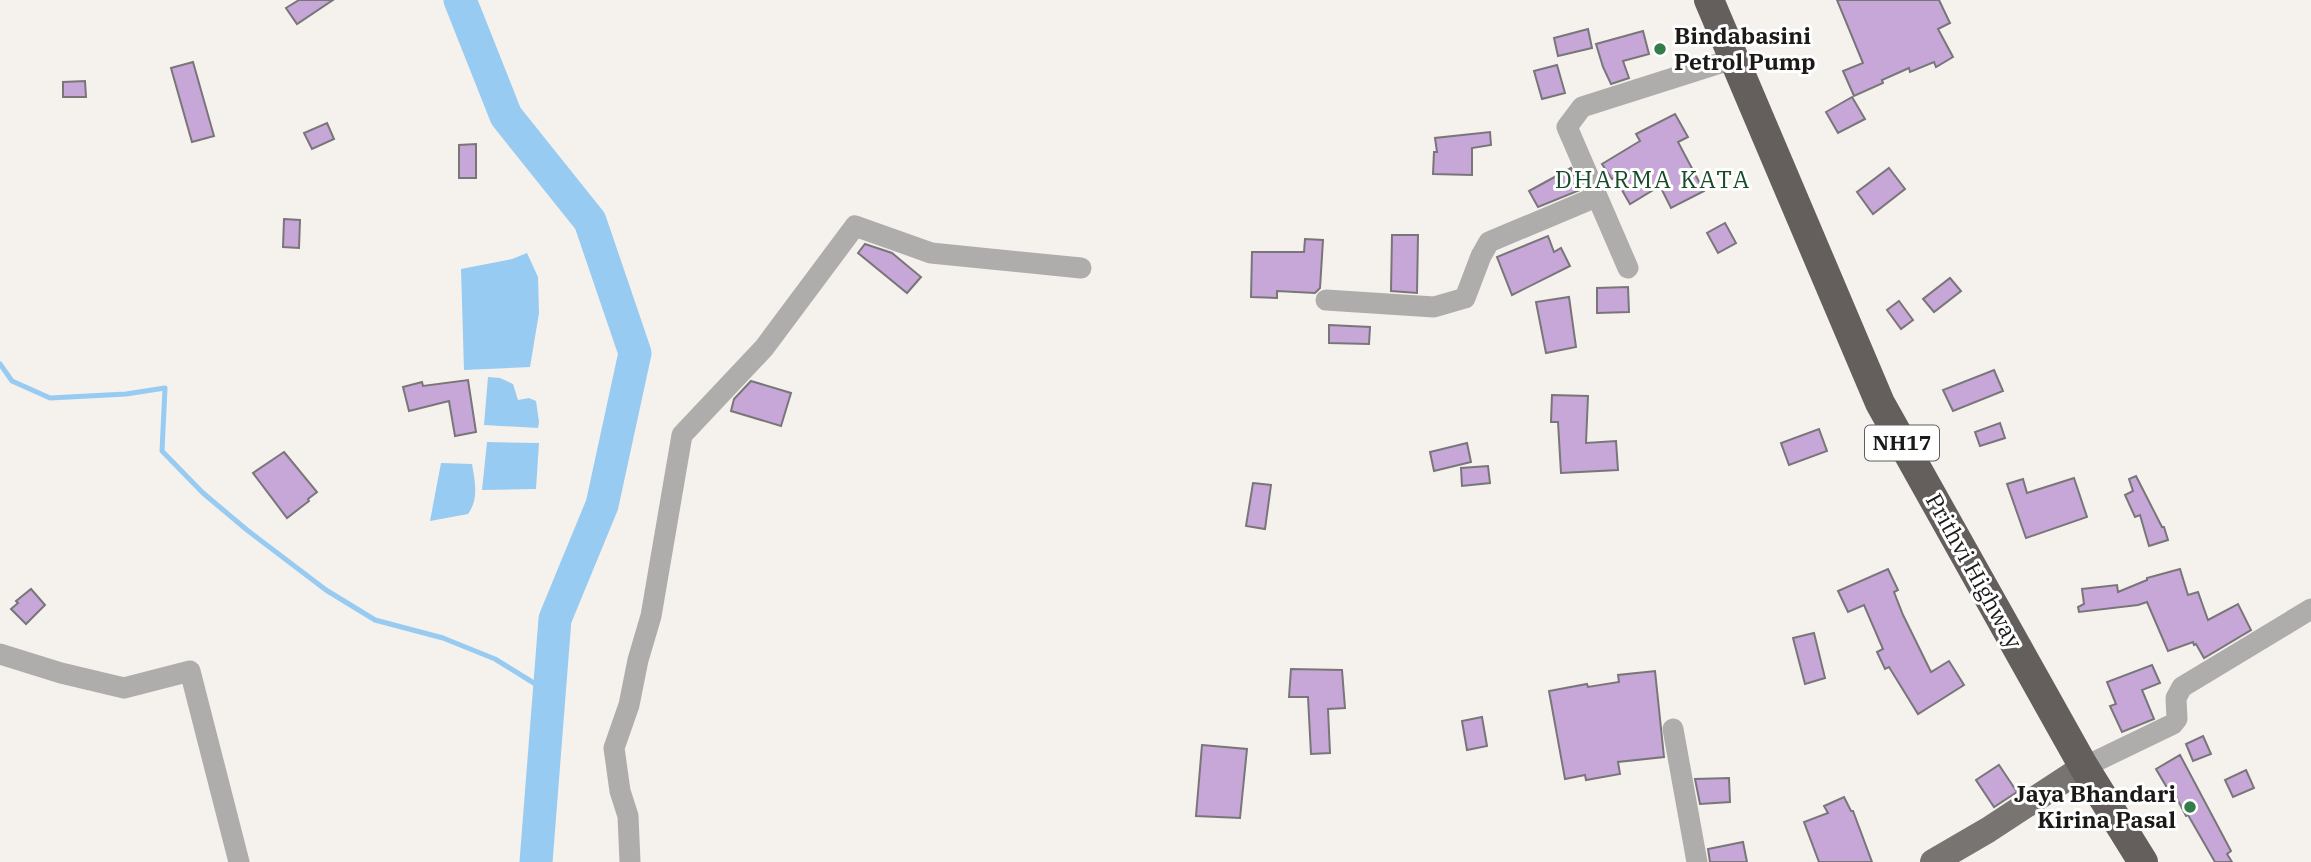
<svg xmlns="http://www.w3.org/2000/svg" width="2311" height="862" font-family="'IBM Plex Serif',serif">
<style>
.water{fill:#98cbf1}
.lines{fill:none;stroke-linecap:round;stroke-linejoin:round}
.stream{stroke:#98cbf1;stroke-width:5}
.river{stroke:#98cbf1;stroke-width:33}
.building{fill:#c6a7d7;stroke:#79767a;stroke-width:2}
.minor{stroke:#afadac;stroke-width:21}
.major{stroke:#777471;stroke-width:26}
.highway{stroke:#645f5d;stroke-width:30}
.poi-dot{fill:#337d4b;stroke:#fff;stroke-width:2.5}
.labels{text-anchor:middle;stroke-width:6;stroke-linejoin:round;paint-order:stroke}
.shield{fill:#fff;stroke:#5f5f5d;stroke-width:2}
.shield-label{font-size:21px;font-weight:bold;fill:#1b1a18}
.poi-label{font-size:23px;font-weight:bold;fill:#1b1a18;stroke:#fff;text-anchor:start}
.street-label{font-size:23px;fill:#1b1a18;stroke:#fff}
.neighbourhood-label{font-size:24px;letter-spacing:2px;fill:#174b29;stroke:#fff}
</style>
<rect width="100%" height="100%" fill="#f5f1ed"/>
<!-- water -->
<g class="water">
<polygon points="527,253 538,277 539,313 530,367 464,370 461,269 512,259"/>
<polygon points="488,377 500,378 513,384 518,400 529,398 536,401 539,422 538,428 484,425"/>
<polygon points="487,442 539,443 536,489 482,490"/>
<path d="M 441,463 L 472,464 C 475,482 479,499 468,514 L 430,521 Z"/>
</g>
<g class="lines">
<!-- stream -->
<polyline class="stream" points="0,364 12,381 50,398 126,394 165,388 162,451 203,493 247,530 326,590 375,620 443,638 495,659 537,685 547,736"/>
<!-- river -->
<polyline class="river" points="460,0 506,116 590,221 635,353 602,505 555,619 536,862"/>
</g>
<!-- building -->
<g class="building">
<polygon points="299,0 333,0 297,24 286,8"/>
<polygon points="1837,0 1939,0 1950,23 1938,29 1953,57 1936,67 1934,62 1910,72 1909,68 1882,80 1883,83 1854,96 1843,71 1863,63"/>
<polygon points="1588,29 1592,48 1558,56 1554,38"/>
<polygon points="1643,31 1649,54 1623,61 1629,78 1611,84 1603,67 1596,44"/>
<polygon points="193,62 214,136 192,142 171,68"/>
<polygon points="1557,65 1565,93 1542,99 1534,71"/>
<polygon points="85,81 86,97 63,97 63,82"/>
<polygon points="1852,97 1865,119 1838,133 1826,112"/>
<polygon points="1675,114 1688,137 1678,142 1704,191 1671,208 1660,186 1630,204 1615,178 1612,179 1602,164 1640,141 1636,134"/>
<polygon points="327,123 334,139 312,149 304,133"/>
<polygon points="1490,132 1491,145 1472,148 1472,175 1433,174 1434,152 1437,152 1435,138"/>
<polygon points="476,144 476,178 459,178 459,145"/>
<polygon points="1571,168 1580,190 1538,207 1529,191"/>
<polygon points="1889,168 1905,189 1873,214 1857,192"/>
<polygon points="284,219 300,220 299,248 283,247"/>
<polygon points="1725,223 1736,243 1718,253 1707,233"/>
<polygon points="1392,235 1418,235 1417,293 1391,291"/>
<polygon points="1548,236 1554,252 1561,248 1570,266 1512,295 1497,257"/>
<polygon points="1305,239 1323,240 1320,288 1315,293 1277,291 1277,298 1251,297 1252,252 1304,252"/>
<polygon points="865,244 892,253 921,277 907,293 858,253"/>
<polygon points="1950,278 1961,291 1934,312 1923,299"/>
<polygon points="1628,287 1629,312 1597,313 1597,288"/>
<polygon points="1569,297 1576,347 1546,353 1536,302"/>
<polygon points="1899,301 1913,320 1901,329 1887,310"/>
<polygon points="1329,325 1370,327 1369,344 1329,343"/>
<polygon points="1994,370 2003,391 1953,411 1943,390"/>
<polygon points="468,380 476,432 455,436 449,401 409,411 403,387 422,382 423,386"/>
<polygon points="751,381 791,393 781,426 731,411 734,399"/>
<polygon points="1552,395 1588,396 1586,443 1616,441 1618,470 1561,473 1558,422 1551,422"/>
<polygon points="2000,423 2005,438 1980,446 1975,432"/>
<polygon points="1819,429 1827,451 1789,465 1781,443"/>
<polygon points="1467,443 1471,462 1434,471 1430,452"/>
<polygon points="284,452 317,492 308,499 309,501 287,518 253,473"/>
<polygon points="1488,466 1490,483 1462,486 1461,468"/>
<polygon points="2136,476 2162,527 2164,527 2168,540 2149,546 2140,515 2135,517 2125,495 2133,491 2129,479"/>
<polygon points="2074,478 2087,517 2026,538 2007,484 2023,479 2027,493"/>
<polygon points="1253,483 1271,485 1265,529 1246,526"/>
<polygon points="1888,569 1898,590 1894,592 1903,615 1931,672 1949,661 1964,685 1918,714 1889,667 1885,669 1877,652 1883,649 1864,605 1848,612 1838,591"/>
<polygon points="2180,569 2188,595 2198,592 2208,620 2238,604 2251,630 2204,658 2196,644 2194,645 2193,642 2168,651 2147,602 2138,605 2079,612 2078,607 2084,604 2082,589 2117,585 2118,592 2147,580 2147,578"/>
<polygon points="31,589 45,605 26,624 11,609 18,603 16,601"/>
<polygon points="1814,633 1825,678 1805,684 1793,638"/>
<polygon points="2152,665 2160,683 2142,690 2154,719 2122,732 2110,706 2116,704 2107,682"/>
<polygon points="1291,669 1342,670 1345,708 1328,709 1330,753 1311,754 1308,697 1289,697"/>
<polygon points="1655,671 1664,757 1618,762 1620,774 1586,780 1585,775 1565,779 1549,691 1587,684 1588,687 1619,682 1618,675"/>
<polygon points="1482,717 1487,746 1467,750 1462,721"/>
<polygon points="2203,736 2211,754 2193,761 2186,744"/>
<polygon points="1202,745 1247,749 1240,818 1196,816"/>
<polygon points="2180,755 2231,851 2227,854 2232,862 2215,862 2188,815 2186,816 2172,789 2169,791 2156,769"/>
<polygon points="1999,765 2017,792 1994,807 1976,780"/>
<polygon points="2246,770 2254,788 2233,797 2225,780"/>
<polygon points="1729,778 1730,802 1700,804 1695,779"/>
<polygon points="1844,797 1851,811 1853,811 1872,862 1819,862 1804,822 1828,813 1824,806"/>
<polygon points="1743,842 1747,862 1710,862 1708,849"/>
</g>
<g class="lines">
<!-- minor -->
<g class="minor">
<polyline points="1628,268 1567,127 1582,107 1733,59"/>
<polyline points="1326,300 1434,307 1465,298 1481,256 1489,242 1596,197"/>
<polyline points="0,654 61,673 124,688 190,671 239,862"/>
<polyline points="1673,729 1697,862"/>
<polyline points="2084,767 2173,724 2177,719 2176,698 2182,687 2311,609"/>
<polyline points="630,862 628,816 620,791 614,748 629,705 638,660 651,616 682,435 764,348 855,226 931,253 1081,268"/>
</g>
<!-- major -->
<polyline class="major" points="1933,862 1988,830 2084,767"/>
<!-- highway -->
<polyline class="highway" points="1709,0 1880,403 2084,767 2143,862"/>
</g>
<!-- markers -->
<g class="poi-dot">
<circle cx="1660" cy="49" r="7"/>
<circle cx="2190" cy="807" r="7"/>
</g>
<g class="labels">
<!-- shield labels -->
<rect class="shield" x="1865" y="425.5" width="74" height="35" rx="5"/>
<g class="shield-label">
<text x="1902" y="450">NH17</text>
</g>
<!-- poi labels -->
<g class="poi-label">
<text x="1674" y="44">Bindabasini<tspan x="1674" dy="26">Petrol Pump</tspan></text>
<text x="2176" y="802" text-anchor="end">Jaya Bhandari<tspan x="2176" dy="26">Kirina Pasal</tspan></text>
</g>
<!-- street labels -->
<g class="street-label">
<text transform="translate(1974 571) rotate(61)" y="8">Prithvi Highway</text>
</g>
<!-- neighbourhood labels -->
<g class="neighbourhood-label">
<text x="1653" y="188">DHARMA KATA</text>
</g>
</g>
</svg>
